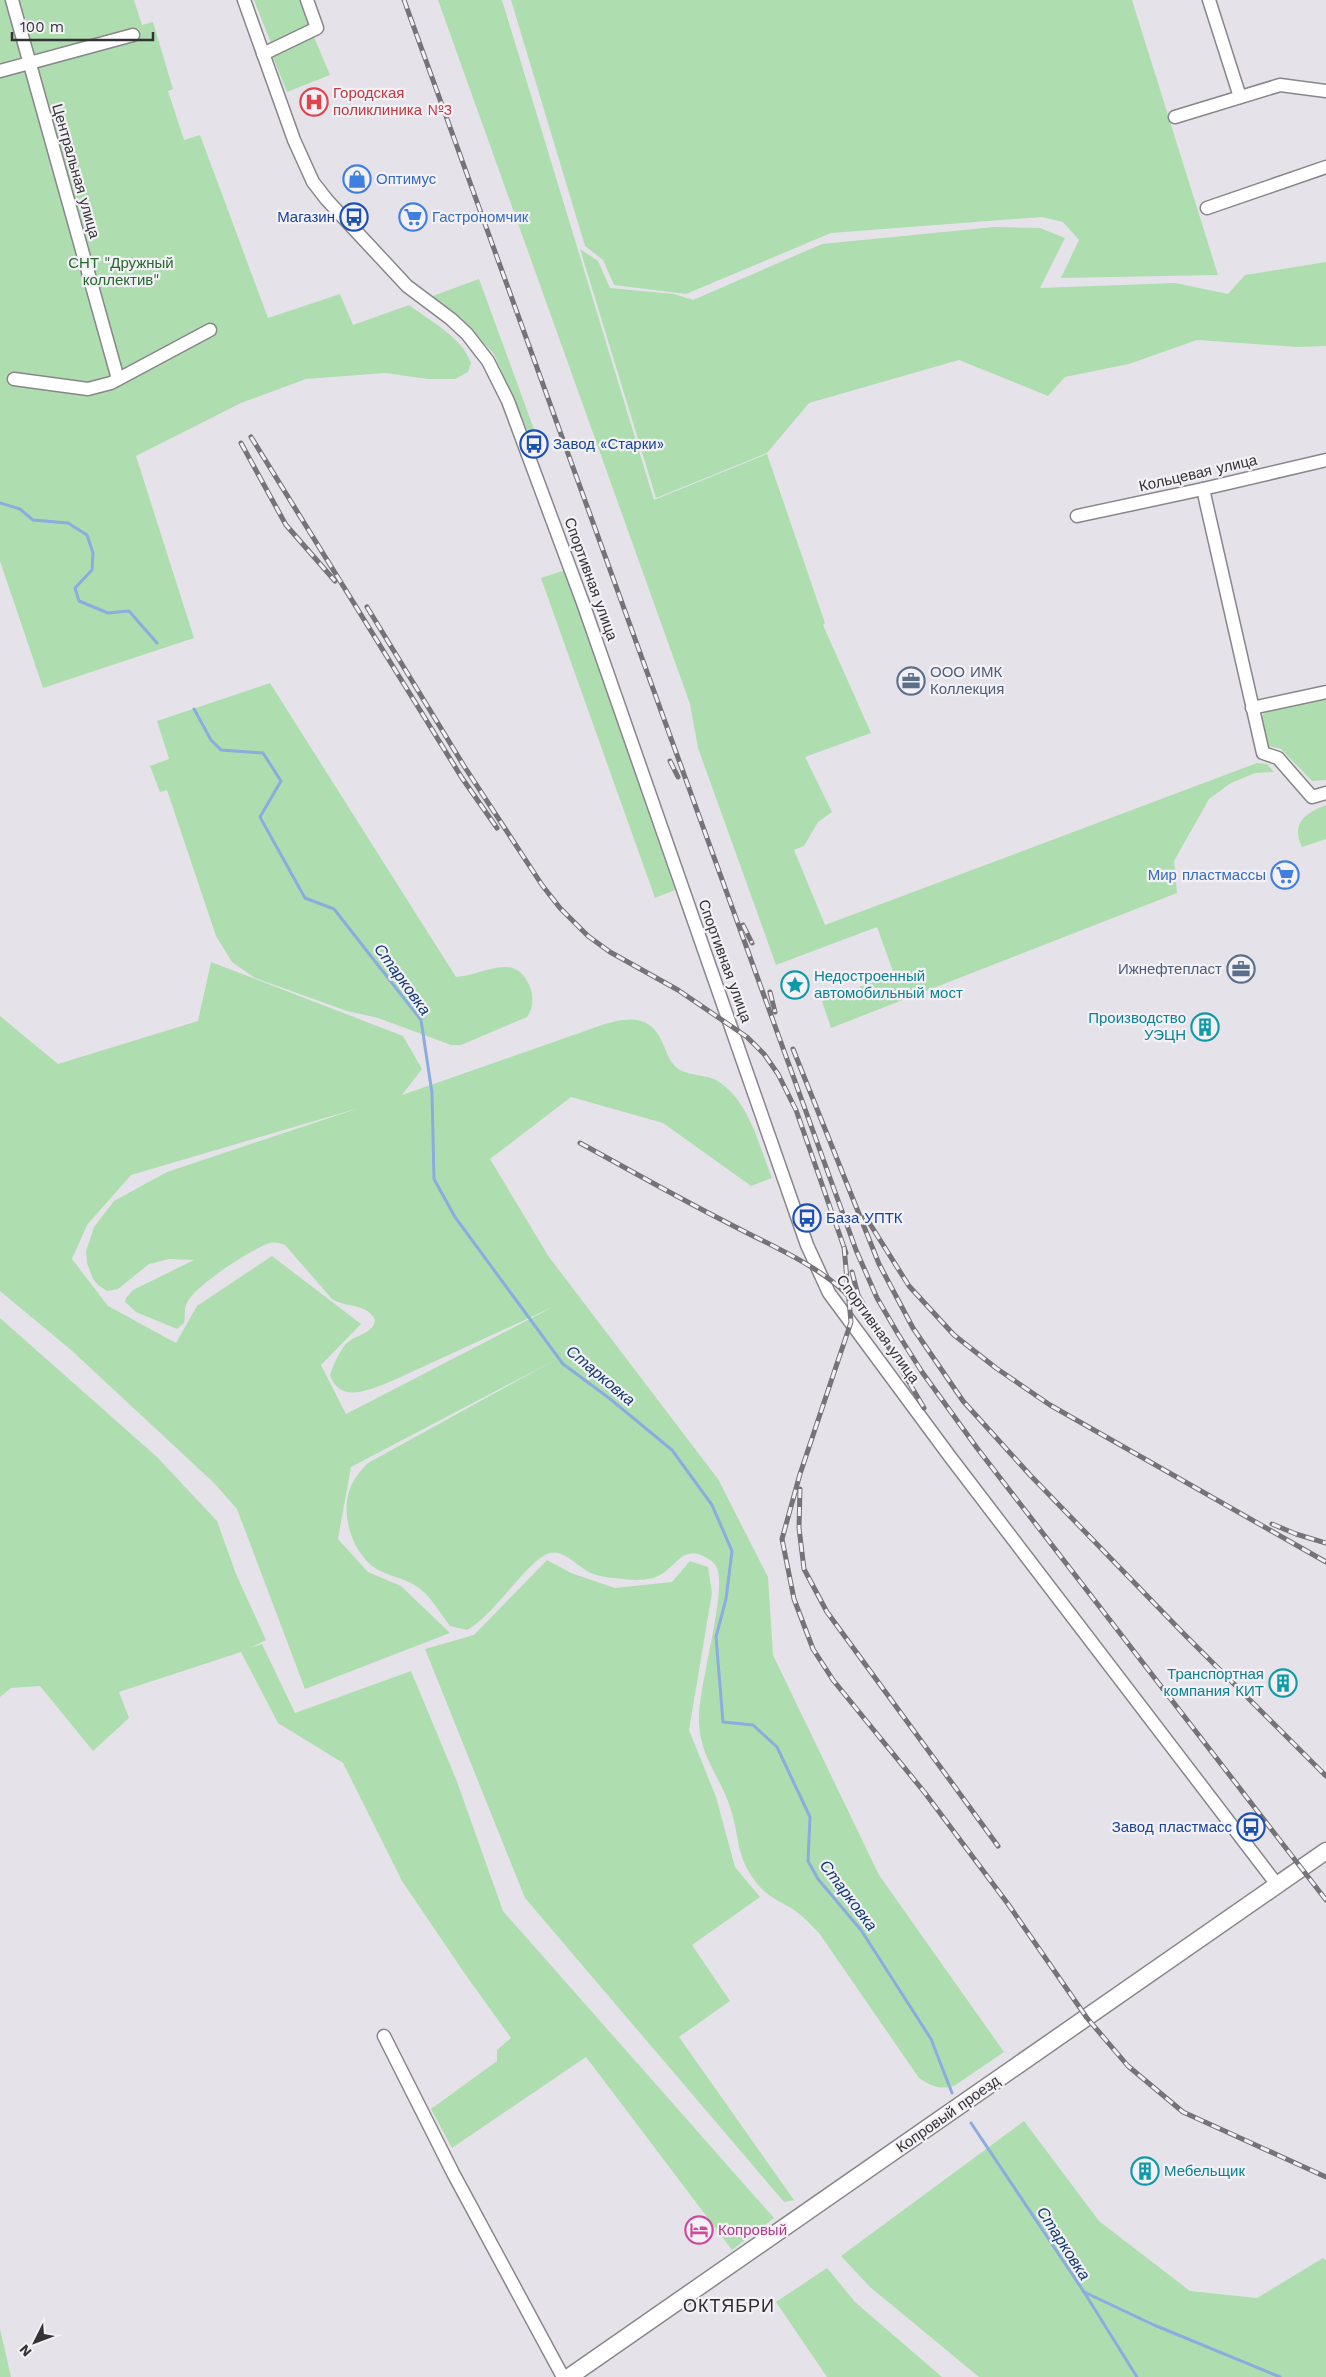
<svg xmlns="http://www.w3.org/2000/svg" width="1326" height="2377" font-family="'Work Sans',sans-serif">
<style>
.green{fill:#aedeaf;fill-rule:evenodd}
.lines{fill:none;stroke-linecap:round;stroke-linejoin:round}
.stream{stroke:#8bacdf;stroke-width:3}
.minor-casing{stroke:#88868b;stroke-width:15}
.major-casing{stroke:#88868b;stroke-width:19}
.minor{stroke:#fff;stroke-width:12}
.major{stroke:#fff;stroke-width:16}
.rail-casing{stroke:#757377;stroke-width:5}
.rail{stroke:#f3f0f6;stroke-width:3;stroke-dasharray:9;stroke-linecap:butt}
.labels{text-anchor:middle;stroke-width:4.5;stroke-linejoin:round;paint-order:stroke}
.health-label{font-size:15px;fill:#be3a42;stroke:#f3f0f6;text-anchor:start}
.street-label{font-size:15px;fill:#343335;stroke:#f3f0f6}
.shop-label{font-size:15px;fill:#366cbe;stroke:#f3f0f6;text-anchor:start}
.transit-label{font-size:15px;fill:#164399;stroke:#f3f0f6;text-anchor:end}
.park-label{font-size:15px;fill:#26682d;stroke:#f3f0f6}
.service-label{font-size:15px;fill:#4e5e75;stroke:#f3f0f6;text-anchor:start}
.culture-label{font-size:15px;fill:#0d838f;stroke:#f3f0f6;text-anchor:start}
.hotel-label{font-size:15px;fill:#b23c85;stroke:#f3f0f6;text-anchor:start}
.water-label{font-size:16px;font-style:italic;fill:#113976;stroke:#f3f0f6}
.quarter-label{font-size:18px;letter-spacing:1px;fill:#2e2c30;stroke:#f3f0f6}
</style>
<rect width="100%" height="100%" fill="#e5e3e9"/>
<!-- green -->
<g class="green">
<path d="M 0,0 L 134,0 L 142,25 L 153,22 L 173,89 L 168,91 L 184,140 L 200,135 L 268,318 L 340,294 L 353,325 L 409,305 C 430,321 462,337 471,363 L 468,372 L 455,379 L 428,379 L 385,373 L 306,379 L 241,403 L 136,456 L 194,638 L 43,688 L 0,561 Z"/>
<polygon points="254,0 301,0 309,25 271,43"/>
<polygon points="438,0 502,0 654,500 767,454 825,623 823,625 871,733 805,757 832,812 818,822 804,846 794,850 825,925 1257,763 1267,764 1274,772 1255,773 1231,783 1209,799 1174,861 1177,893 831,1028 822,1001 894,974 877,927 776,965 698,748 690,704"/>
<polygon points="511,0 1132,0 1218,275 1061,278 1079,240 1063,222 1042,217 831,233 686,294 614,285 603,260 585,246"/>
<polygon points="314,37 330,75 287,92 272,55"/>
<polygon points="994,227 1040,228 1065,238 1040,288 1175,283 1228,294 1245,275 1326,262 1326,346 1297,347 1197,340 1129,364 1065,377 1048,396 959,360 809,403 767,453 656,498 580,249 598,261 610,288 674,294 693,300 822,244"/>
<polygon points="479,279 535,432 528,432 494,354 452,310 430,297"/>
<polygon points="565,570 675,890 655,898 541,578"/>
<path d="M 270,683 L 456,977 C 484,975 515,950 530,987 C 534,998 533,1008 527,1017 L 461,1045 L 451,1045 L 378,1018 L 347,1011 L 255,978 L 232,962 L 216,936 L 167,790 L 160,792 L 150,766 L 169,759 L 157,721 Z"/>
<polygon points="1326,698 1326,780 1312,781 1281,749 1265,745 1260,722 1263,714 1271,710"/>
<path d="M 1326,805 L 1326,839 L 1302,847 C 1290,823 1306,813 1326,805 Z"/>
<path d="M 211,962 L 403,1036 L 422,1069 L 402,1095 L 602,1025 C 628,1017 651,1014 663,1044 C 667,1052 669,1061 676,1067 C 686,1076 704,1074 716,1080 C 749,1099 759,1146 772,1178 L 751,1186 L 663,1123 L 571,1097 L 490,1159 L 549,1257 L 718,1479 L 768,1577 L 773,1655 L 879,1875 L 1004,2052 L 954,2086 C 940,2090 930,2086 919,2078 L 819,1933 C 810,1924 802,1915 791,1908 C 780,1902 769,1897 760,1887 C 735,1858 741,1842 731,1810 C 722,1779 700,1758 699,1722 C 697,1688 729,1588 716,1566 C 713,1561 706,1557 701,1555 C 682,1547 675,1567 660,1575 C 648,1582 628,1580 615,1578 C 608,1578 600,1576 593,1574 C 580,1569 564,1549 550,1553 C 528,1559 495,1615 467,1630 L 450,1626 C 440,1613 432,1598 419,1588 C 407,1579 393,1577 380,1571 C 355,1558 342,1521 348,1495 C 351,1482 359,1472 368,1463 L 553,1361 L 351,1467 L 338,1539 L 368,1572 L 401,1586 L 450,1633 L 305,1689 L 237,1509 L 214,1483 L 71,1350 L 0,1291 L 0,1016 L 58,1064 L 198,1021 ZM 359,1108 L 167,1172 L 114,1201 L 94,1227 L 86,1251 L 87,1263 L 93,1279 L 98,1285 L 107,1291 L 118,1289 L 149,1264 L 169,1259 L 194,1260 L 133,1290 L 126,1298 L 125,1302 L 136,1312 L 177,1329 L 184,1323 C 186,1316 183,1308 188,1301 C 198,1284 251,1249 270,1243 C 276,1242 279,1243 285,1245 L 332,1299 C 346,1308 367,1303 375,1320 C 374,1334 353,1335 345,1345 C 338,1354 334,1364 330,1375 C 340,1405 371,1389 392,1381 L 555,1306 L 346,1414 L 321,1365 L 361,1324 L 272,1256 L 197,1306 L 176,1343 L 108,1306 L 72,1259 L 87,1225 L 131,1175 Z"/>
<polygon points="0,1318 157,1457 217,1521 236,1574 266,1640 250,1648 262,1644 295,1713 411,1671 456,1779 503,1911 774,2218 732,2250 586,2057 452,2148 431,2109 497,2061 497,2050 511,2038 465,1974 402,1881 343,1763 278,1723 241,1652 119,1692 129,1718 93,1751 40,1686 11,1688 0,1697"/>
<polygon points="547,1560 571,1573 615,1588 672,1582 690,1561 708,1567 712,1593 689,1730 716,1797 735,1867 760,1897 692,1945 730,2001 679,2037 794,2200 784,2202 525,1898 425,1649 474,1635"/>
<polygon points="1024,2121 1099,2221 1190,2291 1257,2298 1323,2258 1326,2260 1326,2377 979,2377 870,2287 841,2256"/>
<polygon points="827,2268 855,2302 942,2377 827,2377 776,2302"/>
<polygon points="0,2329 11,2377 0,2377"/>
</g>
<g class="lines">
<!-- stream -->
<g class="stream">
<polyline points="0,503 20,509 33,520 68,523 87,535 93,553 92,570 75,588 79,601 108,613 129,611 157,643"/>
<polyline points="194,709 211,740 221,750 263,753 281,781 260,817 305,898 334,909 421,1020 432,1093 434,1179 455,1217 563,1364 609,1398 672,1450 712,1505 732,1551 726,1599 716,1637 723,1722 753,1725 777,1747 810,1817 808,1861 818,1879 861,1930 931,2039 952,2093"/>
<polyline points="971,2123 1084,2292 1137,2377"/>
<polyline points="1084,2292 1154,2325 1280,2377"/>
</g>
<!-- minor casing -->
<g class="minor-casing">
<g id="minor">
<polyline points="12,0 118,379"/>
<polyline points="244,0 294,140 313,182 327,200 407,286 451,319 467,334 488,361 508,401 583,603 807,1245 829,1293 951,1458 1278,1886"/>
<polyline points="1209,0 1240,97"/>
<polyline points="263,54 317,28 307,0"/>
<polyline points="0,71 133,35"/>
<polyline points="1175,117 1280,85 1326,91"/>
<polyline points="1207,208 1326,167"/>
<polyline points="14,379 88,389 111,383 210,330"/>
<polyline points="1203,489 1263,753 1278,758 1312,797 1326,793"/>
<polyline points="1077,516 1203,489 1326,460"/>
<polyline points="1252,708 1326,692"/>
<polyline points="384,2036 453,2173 563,2377"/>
</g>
</g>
<!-- major casing -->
<g class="major-casing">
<polyline id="major" points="569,2377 1326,1851"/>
</g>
<!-- minor -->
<use href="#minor" class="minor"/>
<!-- major -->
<use href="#major" class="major"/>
<!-- rail casing -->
<g class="rail-casing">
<g id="rail">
<polyline points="404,0 856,1250 877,1298 898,1334 922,1372 977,1448 1326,1900"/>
<polyline points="251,437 462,778 497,828"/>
<polyline points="241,443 286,525 335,581"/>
<polyline points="367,607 464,766 542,885 560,908 588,936 610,952 678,990 747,1037 764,1054 778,1074 796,1110 846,1253"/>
<polyline points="670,761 678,777"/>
<polyline points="743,925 752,943"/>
<polyline points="770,992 775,1012"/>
<polyline points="793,1049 879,1264 913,1328 963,1401 1030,1475 1184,1634 1326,1776"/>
<path d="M 580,1143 C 628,1169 675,1196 724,1221 C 761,1241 824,1267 850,1298"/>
<polyline points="865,1216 909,1286 954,1335 996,1368 1050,1405 1326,1562"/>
<polyline points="844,1247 851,1322 800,1474 782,1539 794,1599 813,1649 833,1680 925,1793 1008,1904 1087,2018 1128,2066 1183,2112 1326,2177"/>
<polyline points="852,1272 858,1295 924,1408"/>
<polyline points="800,1489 799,1528 804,1569 827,1612 998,1846"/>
<polyline points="1272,1524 1296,1534 1326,1543"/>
</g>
</g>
<!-- rail -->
<use href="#rail" class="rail"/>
</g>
<!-- icons -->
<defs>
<g id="hospital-ring" transform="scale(1.4375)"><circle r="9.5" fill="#f3f0f6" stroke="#e0444e" stroke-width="1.5"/><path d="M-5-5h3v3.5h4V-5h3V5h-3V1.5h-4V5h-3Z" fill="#e0444e"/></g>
<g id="shop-ring" transform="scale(1.4375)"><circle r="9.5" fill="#f3f0f6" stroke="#3f7fe0" stroke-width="1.5"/><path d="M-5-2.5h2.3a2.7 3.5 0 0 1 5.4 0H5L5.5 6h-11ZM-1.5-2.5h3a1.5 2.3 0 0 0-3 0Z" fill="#3f7fe0"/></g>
<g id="bus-ring" transform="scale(1.4375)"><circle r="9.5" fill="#f3f0f6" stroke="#1a4fb4" stroke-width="1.5"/><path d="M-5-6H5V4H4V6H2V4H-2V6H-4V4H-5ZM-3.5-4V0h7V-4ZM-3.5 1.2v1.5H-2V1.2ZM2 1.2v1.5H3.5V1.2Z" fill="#1a4fb4"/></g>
<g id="supermarket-ring" transform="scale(1.4375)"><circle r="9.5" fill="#f3f0f6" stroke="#3f7fe0" stroke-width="1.5"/><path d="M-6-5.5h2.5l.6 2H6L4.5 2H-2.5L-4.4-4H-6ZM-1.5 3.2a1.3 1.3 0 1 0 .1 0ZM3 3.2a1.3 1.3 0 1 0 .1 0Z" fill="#3f7fe0"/></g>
<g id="office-ring" transform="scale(1.4375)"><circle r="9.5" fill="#f3f0f6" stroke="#5c6f8a" stroke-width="1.5"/><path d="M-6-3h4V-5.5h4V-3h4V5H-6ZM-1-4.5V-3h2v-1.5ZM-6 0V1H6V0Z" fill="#5c6f8a"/></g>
<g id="sight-ring" transform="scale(1.4375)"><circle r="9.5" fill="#f3f0f6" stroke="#0f9aa8" stroke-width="1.5"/><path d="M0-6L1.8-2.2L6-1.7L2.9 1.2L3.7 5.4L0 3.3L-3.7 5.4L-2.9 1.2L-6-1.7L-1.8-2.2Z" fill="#0f9aa8"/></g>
<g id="building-ring" transform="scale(1.4375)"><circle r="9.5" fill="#f3f0f6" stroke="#0f9aa8" stroke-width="1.5"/><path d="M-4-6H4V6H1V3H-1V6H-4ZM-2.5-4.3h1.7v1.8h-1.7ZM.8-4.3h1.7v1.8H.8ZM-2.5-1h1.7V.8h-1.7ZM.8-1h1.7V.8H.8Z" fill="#0f9aa8"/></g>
<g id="hotel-ring" transform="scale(1.4375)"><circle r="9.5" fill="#f3f0f6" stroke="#d1479c" stroke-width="1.5"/><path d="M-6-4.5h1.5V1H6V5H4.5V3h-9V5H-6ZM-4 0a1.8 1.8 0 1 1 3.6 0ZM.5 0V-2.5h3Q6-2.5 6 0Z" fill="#d1479c"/></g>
</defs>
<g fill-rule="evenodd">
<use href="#hospital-ring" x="314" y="102"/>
<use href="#shop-ring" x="357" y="179"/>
<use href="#bus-ring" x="354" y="217"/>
<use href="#supermarket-ring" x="413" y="217"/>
<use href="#bus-ring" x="534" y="444"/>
<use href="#office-ring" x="911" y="681"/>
<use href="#supermarket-ring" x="1285" y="875"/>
<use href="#office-ring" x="1241" y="969"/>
<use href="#sight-ring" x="795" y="985"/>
<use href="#building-ring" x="1205" y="1027"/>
<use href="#bus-ring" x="807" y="1218"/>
<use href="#building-ring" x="1283" y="1683"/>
<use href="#bus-ring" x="1251" y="1827"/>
<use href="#building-ring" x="1145" y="2171"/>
<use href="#hotel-ring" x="699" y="2230"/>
</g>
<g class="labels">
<!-- health labels -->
<g class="health-label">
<text x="333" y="98">Городская<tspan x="333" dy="17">поликлиника №3</tspan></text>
</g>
<!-- street labels -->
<g class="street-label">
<text transform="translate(76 171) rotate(74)" y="5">Центральная улица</text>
<text transform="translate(1198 473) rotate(-13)" y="5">Кольцевая улица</text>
<text transform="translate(591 579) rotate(70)" y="5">Спортивная улица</text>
<text transform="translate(725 961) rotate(70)" y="5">Спортивная улица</text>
<text transform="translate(878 1329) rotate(54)" y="5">Спортивная улица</text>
<text transform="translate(948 2114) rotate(-35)" y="5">Копровый проезд</text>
</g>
<!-- shop labels -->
<g class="shop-label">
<text x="376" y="184">Оптимус</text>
<text x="432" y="222">Гастрономчик</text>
<text x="1266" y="880" text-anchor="end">Мир пластмассы</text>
</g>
<!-- transit labels -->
<g class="transit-label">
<text x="335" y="222">Магазин</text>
<text x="553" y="449" text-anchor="start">Завод «Старки»</text>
<text x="826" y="1223" text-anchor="start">База УПТК</text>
<text x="1232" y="1832">Завод пластмасс</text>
</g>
<!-- park labels -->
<g class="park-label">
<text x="121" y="268">СНТ "Дружный<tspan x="121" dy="17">коллектив"</tspan></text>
</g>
<!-- service labels -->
<g class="service-label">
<text x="930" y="677">ООО ИМК<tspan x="930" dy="17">Коллекция</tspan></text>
<text x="1222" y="974" text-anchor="end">Ижнефтепласт</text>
</g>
<!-- culture labels -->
<g class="culture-label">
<text x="814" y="981">Недостроенный<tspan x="814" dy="17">автомобильный мост</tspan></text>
<text x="1186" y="1023" text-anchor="end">Производство<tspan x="1186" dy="17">УЭЦН</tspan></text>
<text x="1264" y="1679" text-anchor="end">Транспортная<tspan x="1264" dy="17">компания КИТ</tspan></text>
<text x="1164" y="2176">Мебельщик</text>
</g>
<!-- hotel labels -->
<g class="hotel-label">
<text x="718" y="2235">Копровый</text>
</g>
<!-- water labels -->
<g class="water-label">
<text transform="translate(403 979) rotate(54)" y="6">Старковка</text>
<text transform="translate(601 1375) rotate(40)" y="6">Старковка</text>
<text transform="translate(849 1895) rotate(53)" y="6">Старковка</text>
<text transform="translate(1064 2243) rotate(57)" y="6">Старковка</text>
</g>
<!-- quarter labels -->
<g class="quarter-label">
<text x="729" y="2312">ОКТЯБРИ</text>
</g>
</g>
<!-- north arrow -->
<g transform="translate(35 2342) rotate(228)" stroke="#f3f0f6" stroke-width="4" paint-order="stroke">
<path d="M0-4L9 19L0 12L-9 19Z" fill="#343335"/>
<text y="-8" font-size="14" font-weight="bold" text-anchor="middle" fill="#343335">N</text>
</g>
<!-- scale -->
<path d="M12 32v8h141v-8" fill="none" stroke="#343335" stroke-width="2.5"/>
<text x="20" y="32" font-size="15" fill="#343335" stroke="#f3f0f6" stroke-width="4" paint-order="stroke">100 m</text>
</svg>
